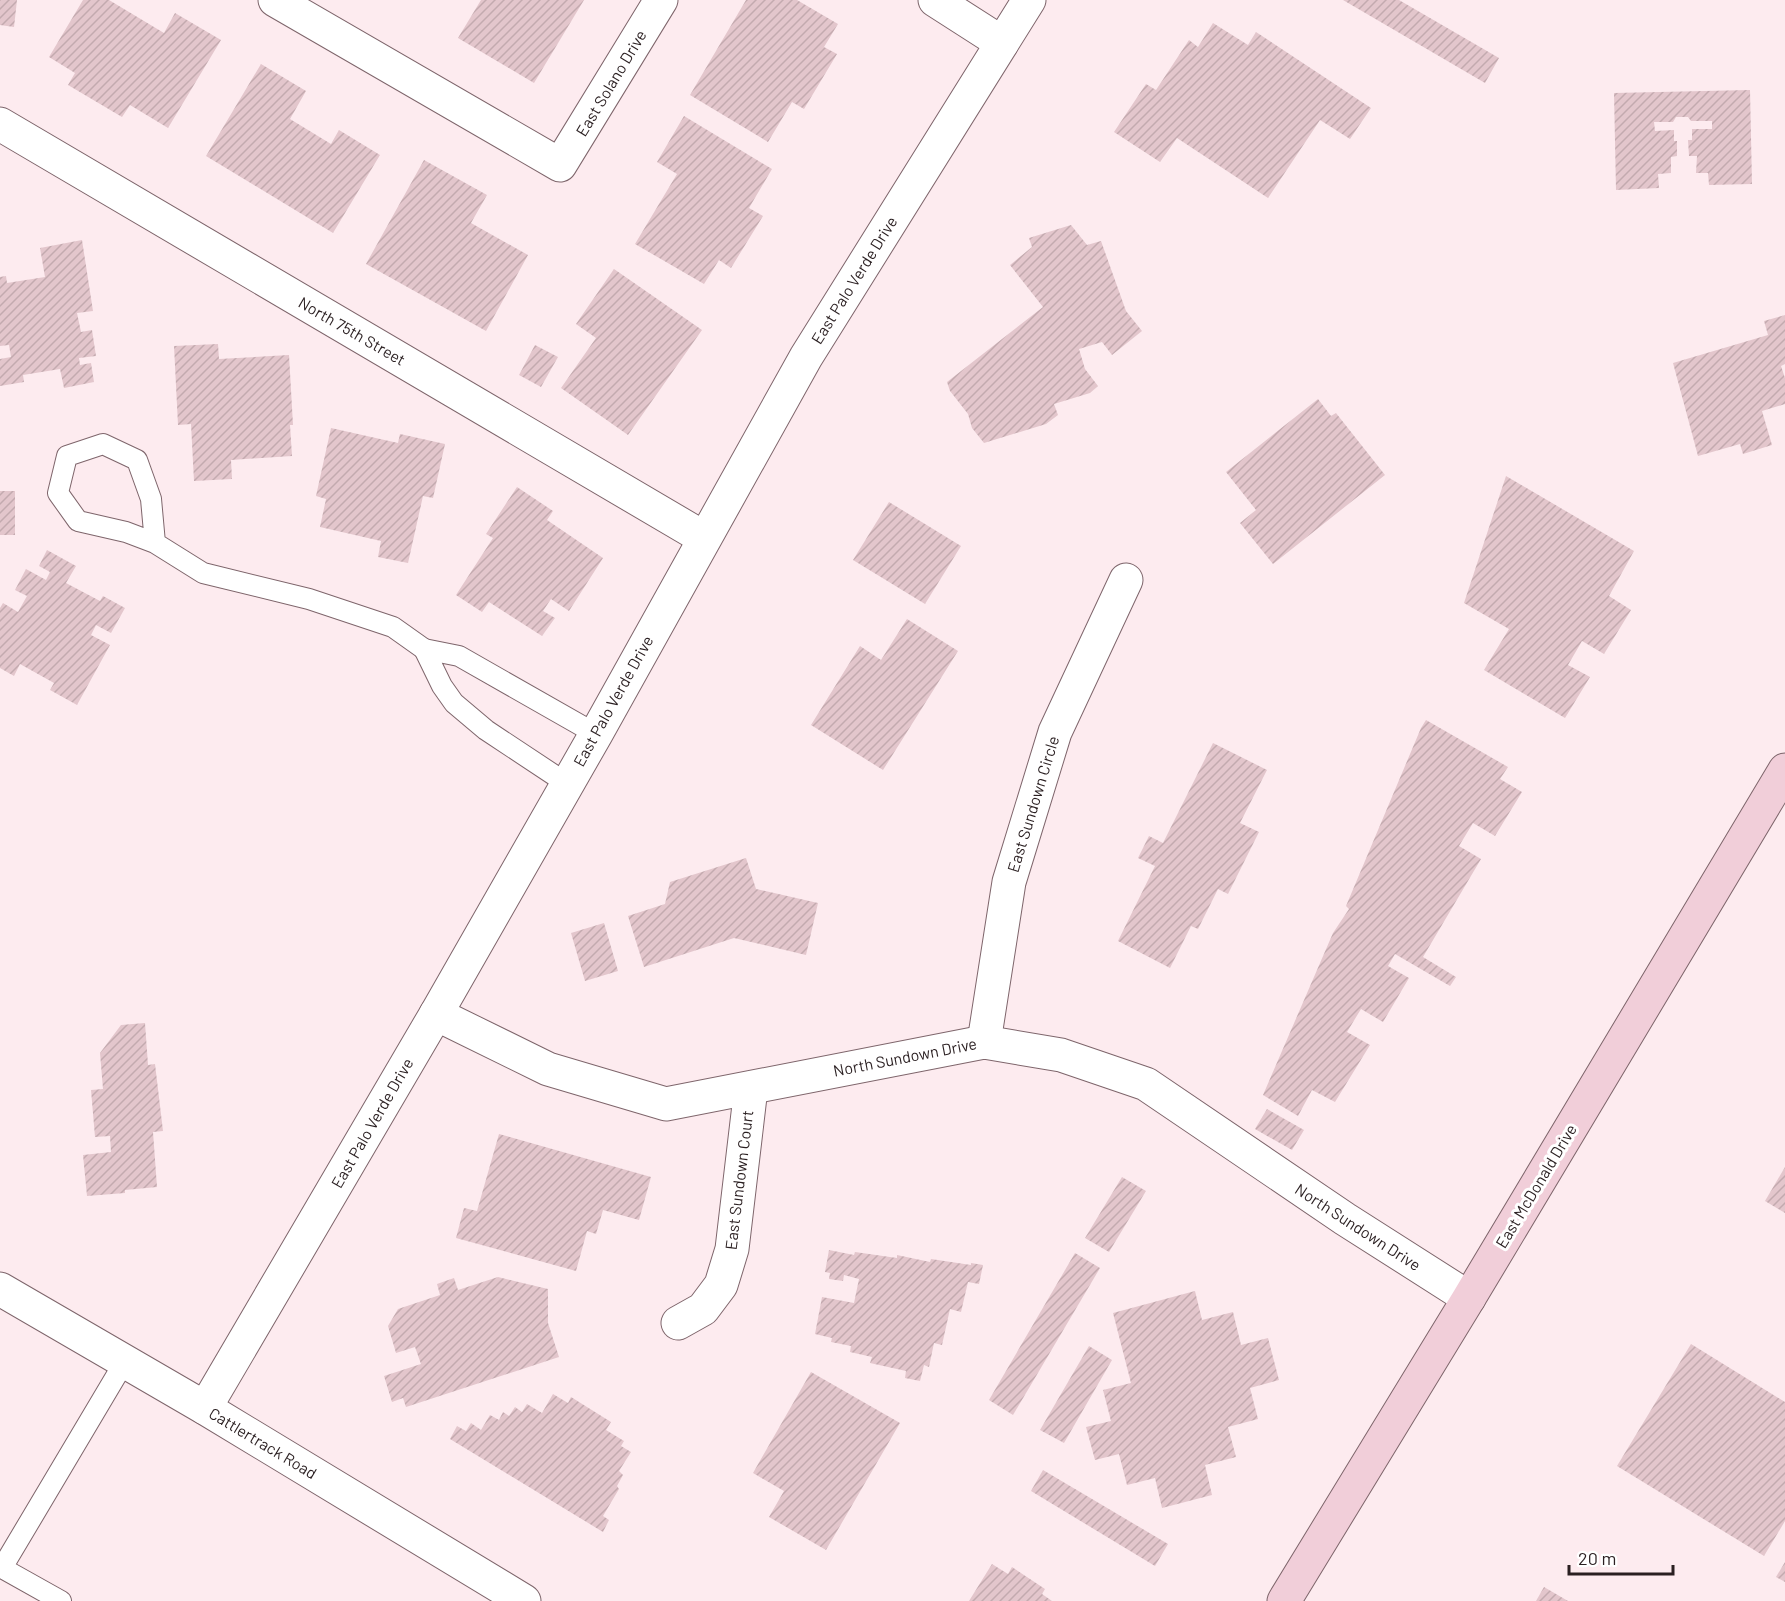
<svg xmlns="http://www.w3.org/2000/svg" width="1785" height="1601" font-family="Barlow,sans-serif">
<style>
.building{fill:url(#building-hatch)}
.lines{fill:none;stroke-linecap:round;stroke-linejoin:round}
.service-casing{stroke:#7e656b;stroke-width:22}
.minor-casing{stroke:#7e656b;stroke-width:35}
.secondary-casing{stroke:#7e656b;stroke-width:35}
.service{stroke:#fff;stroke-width:20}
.minor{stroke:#fff;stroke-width:33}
.secondary{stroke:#f1ced9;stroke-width:33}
.labels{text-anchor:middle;stroke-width:6;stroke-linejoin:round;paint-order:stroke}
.street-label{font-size:16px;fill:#2a1f21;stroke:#fff}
</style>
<defs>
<pattern id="building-hatch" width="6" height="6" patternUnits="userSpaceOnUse" patternTransform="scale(1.5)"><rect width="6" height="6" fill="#e3c6cc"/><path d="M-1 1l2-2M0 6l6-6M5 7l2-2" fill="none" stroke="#c3aaaf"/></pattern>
</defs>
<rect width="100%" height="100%" fill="#fdebef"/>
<!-- building -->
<g class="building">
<polygon points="0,0 17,0 14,27 0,25"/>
<polygon points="83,0 109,0 164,33 175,13 221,40 168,128 130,105 122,117 68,85 75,73 49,57"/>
<polygon points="481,0 584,0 534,83 458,38"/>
<polygon points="746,0 797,0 838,24 824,47 837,54 804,109 792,102 768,142 690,95"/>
<polygon points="1343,0 1399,0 1499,58 1485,83"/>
<polygon points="1213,23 1248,45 1256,32 1371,108 1350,139 1320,120 1268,198 1177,138 1160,162 1114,132 1146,84 1156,90 1189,40 1198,47"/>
<polygon points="261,64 306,91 290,119 331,144 339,130 380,155 333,233 206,156"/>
<polygon points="1750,90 1752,184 1709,185 1708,173 1696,173 1697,156 1689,156 1688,140 1692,140 1692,129 1712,129 1712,121 1691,121 1688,117 1676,117 1673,122 1654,122 1655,131 1674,130 1674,141 1677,141 1677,156 1671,157 1671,173 1658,174 1659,188 1616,190 1614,93"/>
<polygon points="684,116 772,169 749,208 763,216 731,268 719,260 704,284 635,244 677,174 657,162"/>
<polygon points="424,160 487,195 471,223 528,255 486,331 366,264"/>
<polygon points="1071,225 1087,245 1101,241 1126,311 1142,331 1112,355 1102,342 1079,349 1085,369 1098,386 1090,393 1054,404 1058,415 1046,424 984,443 972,428 968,414 950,391 947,382 1043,307 1010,265 1032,247 1029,238"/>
<polygon points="82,240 93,311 77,313 81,332 92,330 96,356 79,358 80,365 91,363 94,382 64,388 60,369 23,375 24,382 0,386 0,359 11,357 9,345 0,346 0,277 6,276 7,283 45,277 40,248"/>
<polygon points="614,269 702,330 628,435 561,388 596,338 576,324"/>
<polygon points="1785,315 1785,364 1781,366 1785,378 1785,404 1762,411 1772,445 1743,454 1740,444 1698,456 1673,363 1768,335 1764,321"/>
<polygon points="218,344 219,359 289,355 293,425 290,425 292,456 231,460 232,479 194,481 191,424 178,425 174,346"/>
<polygon points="535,345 558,357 541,387 519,375"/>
<polygon points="1318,399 1331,416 1336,413 1385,475 1273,564 1240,523 1256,510 1226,472"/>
<polygon points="331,428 398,443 400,434 445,444 433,498 423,496 408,563 378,557 381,541 320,527 326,499 316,496"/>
<polygon points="1506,476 1634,551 1609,596 1631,610 1604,654 1582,641 1568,665 1590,677 1565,718 1484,670 1509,629 1464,603"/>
<polygon points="517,487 553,511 547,520 603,558 569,611 551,599 543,611 555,618 542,636 489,602 482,612 456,595 493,538 486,534"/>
<rect x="0" y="491" width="15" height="44"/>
<polygon points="889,502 961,546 925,604 853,560"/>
<polygon points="47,550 76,566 66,583 100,601 103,596 125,608 111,633 96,625 91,635 110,645 77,705 50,690 54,683 20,664 14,676 0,668 0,608 3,603 18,612 27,596 15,590 26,569 46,580 50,572 39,566"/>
<polygon points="907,619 958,651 883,770 811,725 860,646 881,660"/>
<polygon points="1426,720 1508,767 1500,779 1522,792 1495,836 1473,823 1459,846 1481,859 1423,957 1456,977 1450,986 1395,954 1388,966 1409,978 1383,1022 1361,1009 1347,1032 1370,1045 1335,1102 1312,1090 1298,1116 1263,1095 1333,933 1349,909 1346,906 1421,728"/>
<polygon points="1213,743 1267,770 1240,823 1259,832 1228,894 1218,889 1198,929 1191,926 1170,968 1118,941 1155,866 1138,858 1149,836 1163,843"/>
<polygon points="746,858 756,889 818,903 806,955 734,938 644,967 628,916 665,904 670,882"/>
<polygon points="604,923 618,971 585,981 571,933"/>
<polygon points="145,1023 148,1065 155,1064 163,1131 153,1132 157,1187 125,1190 125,1193 87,1196 83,1155 111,1152 110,1136 95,1137 91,1090 103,1089 100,1053 121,1025"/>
<polygon points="1267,1109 1304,1130 1292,1150 1255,1129"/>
<polygon points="499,1134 651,1177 639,1220 603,1210 596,1234 587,1231 576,1271 456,1238 464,1208 477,1211"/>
<polygon points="1785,1167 1785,1213 1765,1201"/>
<polygon points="1122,1177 1146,1191 1109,1252 1085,1238"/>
<polygon points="829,1250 854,1255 855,1252 897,1258 897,1255 930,1262 931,1259 971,1265 971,1263 983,1265 979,1284 968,1282 961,1312 950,1309 942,1345 934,1343 929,1367 924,1365 920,1381 905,1378 906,1371 870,1363 872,1357 850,1352 851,1346 831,1342 832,1338 815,1334 822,1297 854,1303 859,1279 844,1275 843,1281 829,1279 830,1273 825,1272"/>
<polygon points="1075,1253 1100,1268 1013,1415 989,1400"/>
<polygon points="498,1277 548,1289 548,1323 559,1357 406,1407 403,1398 392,1402 384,1376 421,1364 415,1347 396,1353 388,1326 398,1309 440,1295 437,1284 454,1278 458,1290"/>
<polygon points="1195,1291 1202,1320 1233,1312 1241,1345 1268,1338 1279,1380 1250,1388 1258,1419 1228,1427 1236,1457 1205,1465 1212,1495 1162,1508 1155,1478 1127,1485 1119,1454 1095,1460 1086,1427 1111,1421 1103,1390 1131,1383 1113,1313"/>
<polygon points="1691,1344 1785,1402 1785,1521 1764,1556 1617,1466"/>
<polygon points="1089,1346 1112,1360 1064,1443 1040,1430"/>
<polygon points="811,1372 900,1423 826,1550 769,1517 784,1491 753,1473"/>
<polygon points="553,1394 568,1403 571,1397 611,1422 606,1430 624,1441 621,1446 631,1452 619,1471 623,1475 617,1486 619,1489 603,1516 609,1520 603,1532 450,1439 457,1426 466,1431 471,1423 481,1430 490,1415 499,1420 503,1412 509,1416 515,1407 522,1412 527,1404 542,1413"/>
<polygon points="1043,1470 1168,1544 1155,1566 1031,1491"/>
<polygon points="1785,1562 1785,1582 1776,1577"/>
<polygon points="992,1564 1008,1574 1012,1567 1045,1589 1042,1594 1052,1601 969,1601"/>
<polygon points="1544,1587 1568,1601 1536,1601"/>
</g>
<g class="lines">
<!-- service casing -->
<g class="service-casing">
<g id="service">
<polyline points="155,543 151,499 137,460 103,444 67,456 58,493 78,521 126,532 155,543 203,573 309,599 393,627 424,649"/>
<polyline points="566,783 486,730 454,703 442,686 424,649 459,656 596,734"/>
<polyline points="61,1601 2,1568 125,1361"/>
</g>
</g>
<!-- minor casing -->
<g class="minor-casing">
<g id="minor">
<polyline points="275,0 560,165 661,0"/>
<polyline points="935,0 1002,43"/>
<polyline points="0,124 704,538"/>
<polyline points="436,1014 548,1069 666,1104 984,1042 1061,1055 1146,1084 1345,1219 1469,1298"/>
<polyline points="984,1042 1009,882 1055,732 1126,580"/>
<polyline points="0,1289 205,1408 524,1601"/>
<polyline points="678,1323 703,1309 721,1285 732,1249 751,1088"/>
<polyline points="205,1408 436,1014 596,734 806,357 1029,0"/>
</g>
</g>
<!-- secondary casing -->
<g class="secondary-casing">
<polyline id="secondary" points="1284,1601 1469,1298 1785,770"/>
</g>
<!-- service -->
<use href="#service" class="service"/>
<!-- minor -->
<use href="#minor" class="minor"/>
<!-- secondary -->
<use href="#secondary" class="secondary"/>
</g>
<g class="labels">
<!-- street labels -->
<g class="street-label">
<text transform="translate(611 83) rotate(-59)" y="6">East Solano Drive</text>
<text transform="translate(854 280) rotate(-58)" y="6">East Palo Verde Drive</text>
<text transform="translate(352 331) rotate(30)" y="6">North 75th Street</text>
<text transform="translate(613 701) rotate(-61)" y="6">East Palo Verde Drive</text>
<text transform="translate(1033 804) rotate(-73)" y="6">East Sundown Circle</text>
<text transform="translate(905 1057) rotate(-11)" y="6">North Sundown Drive</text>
<text transform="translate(372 1123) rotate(-60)" y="6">East Palo Verde Drive</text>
<text transform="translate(739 1180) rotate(-83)" y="6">East Sundown Court</text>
<text transform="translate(1536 1186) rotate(-59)" y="6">East McDonald Drive</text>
<text transform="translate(1358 1227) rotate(33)" y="6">North Sundown Drive</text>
<text transform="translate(263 1443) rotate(31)" y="6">Cattlertrack Road</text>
</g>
</g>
<!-- scale -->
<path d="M1569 1565v9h104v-9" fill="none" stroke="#2a1f21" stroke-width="3"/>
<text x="1578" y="1565" font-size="18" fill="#2a1f21" stroke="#ffffff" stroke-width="4.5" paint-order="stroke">20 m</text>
</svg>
